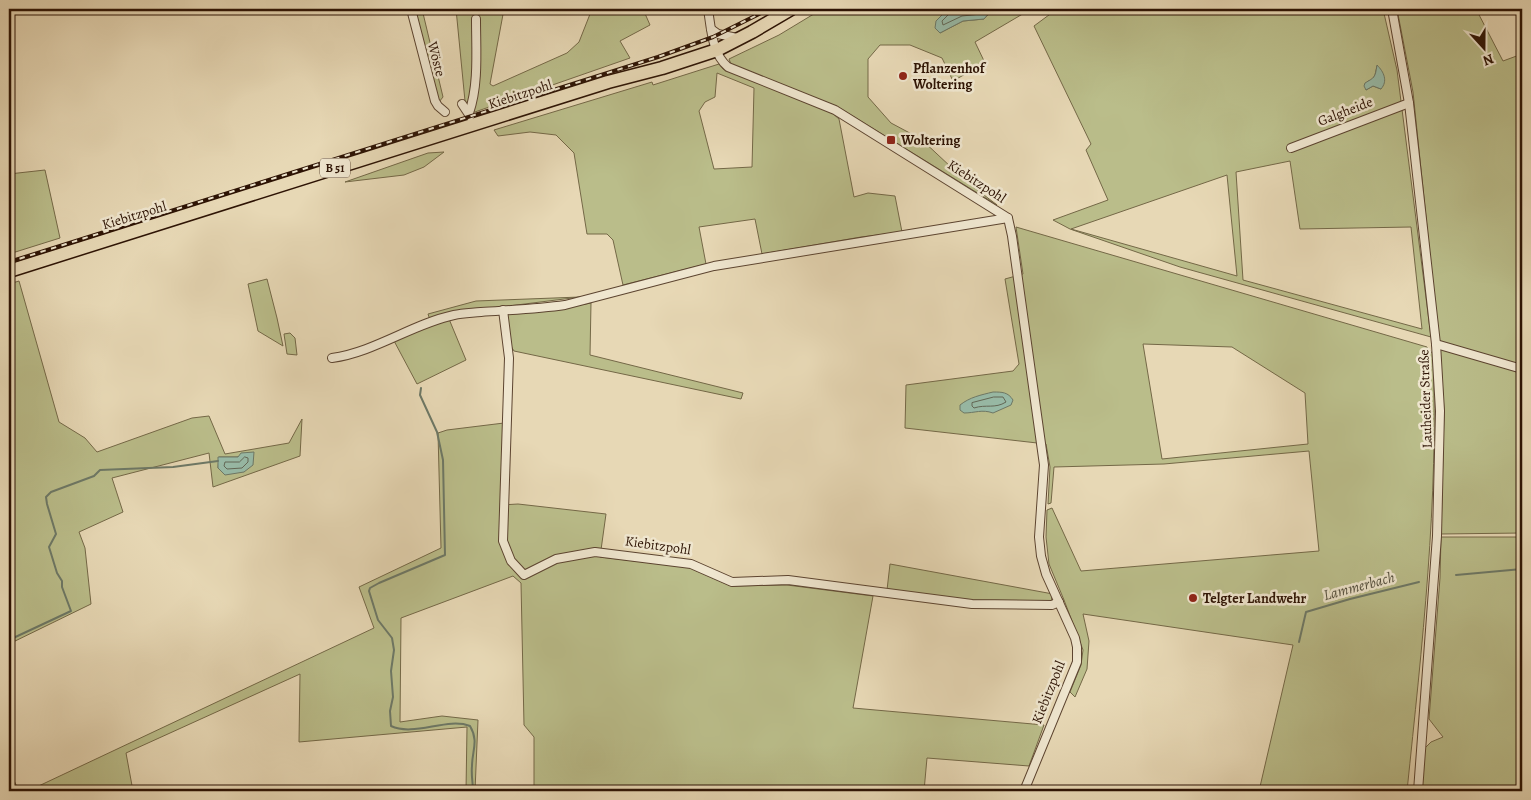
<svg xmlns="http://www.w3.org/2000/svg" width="1531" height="800" font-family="Alegreya,serif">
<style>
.green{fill:#babd8a;stroke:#746847;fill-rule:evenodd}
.water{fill:#98bba8;stroke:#6d7866}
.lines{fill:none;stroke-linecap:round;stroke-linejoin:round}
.shore{stroke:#626756;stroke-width:1}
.stream{stroke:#6d7866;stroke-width:2}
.street-casing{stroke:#5c4430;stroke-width:10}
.primary-casing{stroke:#2d1304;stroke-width:15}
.street{stroke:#efe6cf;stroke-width:8}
.primary{stroke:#e7d8b5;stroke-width:12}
.rail-casing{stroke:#2d1304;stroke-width:4}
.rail{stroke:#efe6cf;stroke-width:2;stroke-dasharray:5.5;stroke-linecap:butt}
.poi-dot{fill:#8f2418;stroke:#efe6cf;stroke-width:2}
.labels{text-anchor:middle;stroke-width:5;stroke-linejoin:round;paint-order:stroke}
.shield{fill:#efe6cf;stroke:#675241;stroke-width:1}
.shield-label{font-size:12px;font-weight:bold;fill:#2d1304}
.street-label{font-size:14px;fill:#2d1304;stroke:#efe6cf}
.poi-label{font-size:14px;font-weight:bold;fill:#2d1304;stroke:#efe6cf;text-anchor:start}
.water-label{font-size:15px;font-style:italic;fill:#524e3d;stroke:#efe6cf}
</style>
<rect width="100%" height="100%" fill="#e7d8b5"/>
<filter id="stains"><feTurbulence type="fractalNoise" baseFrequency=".004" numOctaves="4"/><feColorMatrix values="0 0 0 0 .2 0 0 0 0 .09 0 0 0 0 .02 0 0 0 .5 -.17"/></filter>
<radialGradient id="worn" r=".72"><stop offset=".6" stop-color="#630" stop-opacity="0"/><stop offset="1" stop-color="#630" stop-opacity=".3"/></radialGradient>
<!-- green -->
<g class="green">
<polygon points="413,9 422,9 443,97 439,102 435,95"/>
<polygon points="456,9 504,9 490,84 493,86 567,53 579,42 592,9 643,9 650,25 620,41 630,58 472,113 465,101"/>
<polygon points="822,9 948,9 942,13 940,33 963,21 984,19 990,13 988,9 1025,9 1026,12 975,42 985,63 953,81 942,58 910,45 880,45 868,59 868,97 891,123 921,139 967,182 997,205 838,107 731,64 729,59 779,35"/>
<path d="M 1057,9 L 1383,9 L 1397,70 L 1431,337 L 1180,267 L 1070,229 L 1053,220 L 1108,200 L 1086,150 L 1091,144 L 1034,26 ZM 1377,66 L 1381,89 L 1373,86 L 1366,90 L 1368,81 L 1372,80 L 1375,75 ZM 1290,161 L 1300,229 L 1411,227 L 1422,329 L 1243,280 L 1236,172 ZM 1227,175 L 1237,276 L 1071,229 Z"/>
<polygon points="1397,9 1476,9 1503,61 1522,54 1522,293 1519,294 1522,318 1522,365 1439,343 1413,92"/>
<path d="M 719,64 L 723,69 L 832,113 L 839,119 L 854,197 L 868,193 L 895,196 L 902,232 L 861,237 L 762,254 L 755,219 L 699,227 L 706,264 L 623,285 L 613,240 L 607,234 L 587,234 L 574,153 L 556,135 L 530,132 L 498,136 L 494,130 L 652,82 L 653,85 ZM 717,73 L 754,88 L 752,167 L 714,169 L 699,111 L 705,102 L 715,97 Z"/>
<polygon points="444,152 424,167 404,175 345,182 428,153"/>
<polygon points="45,170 60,238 9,254 9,174"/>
<path d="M 1016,227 L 1427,347 L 1433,354 C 1439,500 1422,646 1407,791 L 1259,791 L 1293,645 L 1083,614 L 1089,641 L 1087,669 L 1075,697 L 1070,692 L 1081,665 L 1083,650 L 1064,600 L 1049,564 L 1046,537 L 1047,510 L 1052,508 L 1081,571 L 1319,551 L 1309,451 L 1164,464 L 1054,467 L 1051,503 L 1048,504 L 1050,467 L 1046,444 L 905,428 L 906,385 L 1013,371 L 1019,364 L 1005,279 L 1023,274 ZM 1143,344 L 1232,347 L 1305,393 L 1308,444 L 1162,459 Z"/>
<polygon points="267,279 277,318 283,346 258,331 248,284"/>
<path d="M 19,281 L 59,422 L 85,438 L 97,452 L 192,418 L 209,416 L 225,454 L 289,443 L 302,419 L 300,456 L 213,487 L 209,453 L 112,478 L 123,512 L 79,532 L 85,548 L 91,604 L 9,644 L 9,284 ZM 219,457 L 238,457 L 218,468 Z"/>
<polygon points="580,297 477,310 430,320 428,314 476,301"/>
<polygon points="591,303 590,355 743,393 741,399 514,351 509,343 506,317 510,312 545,311"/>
<polygon points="449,319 466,360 417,384 393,339"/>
<polygon points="290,333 295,338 297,355 287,354 284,334"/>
<polygon points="1440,347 1522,371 1522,533 1441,534 1444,411"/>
<polygon points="504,423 501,505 518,504 606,514 600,557 688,567 731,586 787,585 873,596 853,708 1044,725 1029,766 927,758 924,791 534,791 534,737 524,725 521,583 513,576 401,618 400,722 442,716 478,720 475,791 466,791 467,727 299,742 300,674 126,753 133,791 28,791 374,628 359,587 441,548 438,433 447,430"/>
<polygon points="1441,537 1520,537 1517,567 1522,567 1522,791 1421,791 1424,749 1431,742 1443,737 1429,719 1440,578"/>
<polygon points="890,564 1053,594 1051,601 968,600 887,590"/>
<polygon points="9,770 19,791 9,791"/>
</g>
<!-- water -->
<g class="water">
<polygon points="948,9 988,9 990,12 984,19 963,21 940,33 935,28 936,21"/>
<path d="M 1377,65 C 1384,72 1388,81 1381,89 L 1373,86 L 1366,90 L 1364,86 L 1365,83 C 1375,77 1375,78 1377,65 Z"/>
<path d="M 993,392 C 1002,392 1008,392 1013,400 L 1011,405 L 993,413 C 982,409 975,413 964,413 L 960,410 L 960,405 C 970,397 981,395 993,392 Z"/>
<polygon points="254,452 253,465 244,472 225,475 218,468 218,457 238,457 241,453"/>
</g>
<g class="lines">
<!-- shore -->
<g class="shore">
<polyline points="950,9 949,14 942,21 943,25 962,16 981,14 984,9"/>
<path d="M 994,397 L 1003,397 L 1006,402 C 995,409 986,404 974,408 L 972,406 L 972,403 Z"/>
<polygon points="245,457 248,458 248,462 242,468 227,469 224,466 225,462 239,462"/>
</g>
<!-- stream -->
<g class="stream">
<path d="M 421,388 L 420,395 L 437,432 L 443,460 L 445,555 L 379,583 L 370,588 L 369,591 L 378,620 L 392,638 L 394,650 L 391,671 L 393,697 L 390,711 L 391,726 C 414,737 447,717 470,726 C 479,741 472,751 472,766 C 471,775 473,783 473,791"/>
<polyline points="1456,575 1522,569"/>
<polyline points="9,640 71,611 62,587 62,581 57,573 49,547 56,534 47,504 46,497 51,492 94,476 100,470 173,467 218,461"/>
<polyline points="1299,642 1306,612 1350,599 1419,582"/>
</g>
<!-- street casing -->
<g class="street-casing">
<g id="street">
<polyline points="411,9 435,101 438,106 445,112"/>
<path d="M 708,9 C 711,28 712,54 728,67 L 835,110 L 1008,218 L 1012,236 L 1044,465 L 1039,537 L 1041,556 L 1046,574 L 1075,638 L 1077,647 L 1077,662 L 1024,791"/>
<polyline points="1392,9 1409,103 1436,344 1440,411 1437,536 1418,791"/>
<polyline points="711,29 718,34 737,38"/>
<polyline points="462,104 470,116"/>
<path d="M 469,113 C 479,84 476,50 476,19"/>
<polyline points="1291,148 1409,103"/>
<polyline points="503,310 509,358 503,541 511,561 524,575 556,559 595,552 691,564 732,582 788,580 972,604 1052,605 1059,602"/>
<polyline points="1436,344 1522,369"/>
<path d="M 332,358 C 375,352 412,324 454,315 C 463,313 472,313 481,312 C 509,310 537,309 565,305 L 714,266 L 1008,218"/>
</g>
</g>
<!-- primary casing -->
<g class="primary-casing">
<polyline id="primary" points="9,271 608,82 662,68 717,50 752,32 791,9"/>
</g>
<!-- street -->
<use href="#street" class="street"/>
<!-- primary -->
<use href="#primary" class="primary"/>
<!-- rail casing -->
<g class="rail-casing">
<polyline id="rail" points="9,262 658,57 713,37 769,9"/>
</g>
<!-- rail -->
<use href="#rail" class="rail"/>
</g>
<!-- markers -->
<g class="poi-dot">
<circle cx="903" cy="76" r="5"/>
<rect x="886" y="135" width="10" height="10" rx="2.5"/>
<circle cx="1193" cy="598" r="5"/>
</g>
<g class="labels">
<!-- shield labels -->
<rect class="shield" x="320" y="158.5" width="30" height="19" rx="4"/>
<g class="shield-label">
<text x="335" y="172">B 51</text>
</g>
<!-- street labels -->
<g class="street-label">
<text transform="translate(437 59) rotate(76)" y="5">Wöste</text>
<text transform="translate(520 94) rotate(-18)" y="5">Kiebitzpohl</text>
<text transform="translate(1345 111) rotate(-21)" y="5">Galgheide</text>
<text transform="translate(977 181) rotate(33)" y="5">Kiebitzpohl</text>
<text transform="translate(134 215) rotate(-17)" y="5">Kiebitzpohl</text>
<text transform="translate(1425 399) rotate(-92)" y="5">Lauheider Straße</text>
<text transform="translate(658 545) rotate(8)" y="5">Kiebitzpohl</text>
<text transform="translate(1048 692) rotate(-68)" y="5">Kiebitzpohl</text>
</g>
<!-- poi labels -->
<g class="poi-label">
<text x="913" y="73">Pflanzenhof<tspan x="913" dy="16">Woltering</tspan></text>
<text x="901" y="145">Woltering</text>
<text x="1203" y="603">Telgter Landwehr</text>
</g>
<!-- water labels -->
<g class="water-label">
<text transform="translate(1359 586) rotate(-15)" y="5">Lammerbach</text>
</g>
</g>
<!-- margin -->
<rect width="1531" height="800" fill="none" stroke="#e7d8b5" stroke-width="30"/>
<rect x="10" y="10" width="1511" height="780" fill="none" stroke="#2d1304" stroke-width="2.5"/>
<rect x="15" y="15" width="1501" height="770" fill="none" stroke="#2d1304"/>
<!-- north arrow -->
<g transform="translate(1484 48) rotate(159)" stroke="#efe6cf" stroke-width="4" paint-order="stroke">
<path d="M0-4L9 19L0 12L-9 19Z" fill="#2d1304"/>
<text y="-8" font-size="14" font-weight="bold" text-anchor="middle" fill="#2d1304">N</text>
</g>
<rect width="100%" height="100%" filter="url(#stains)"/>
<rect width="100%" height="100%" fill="url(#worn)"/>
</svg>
